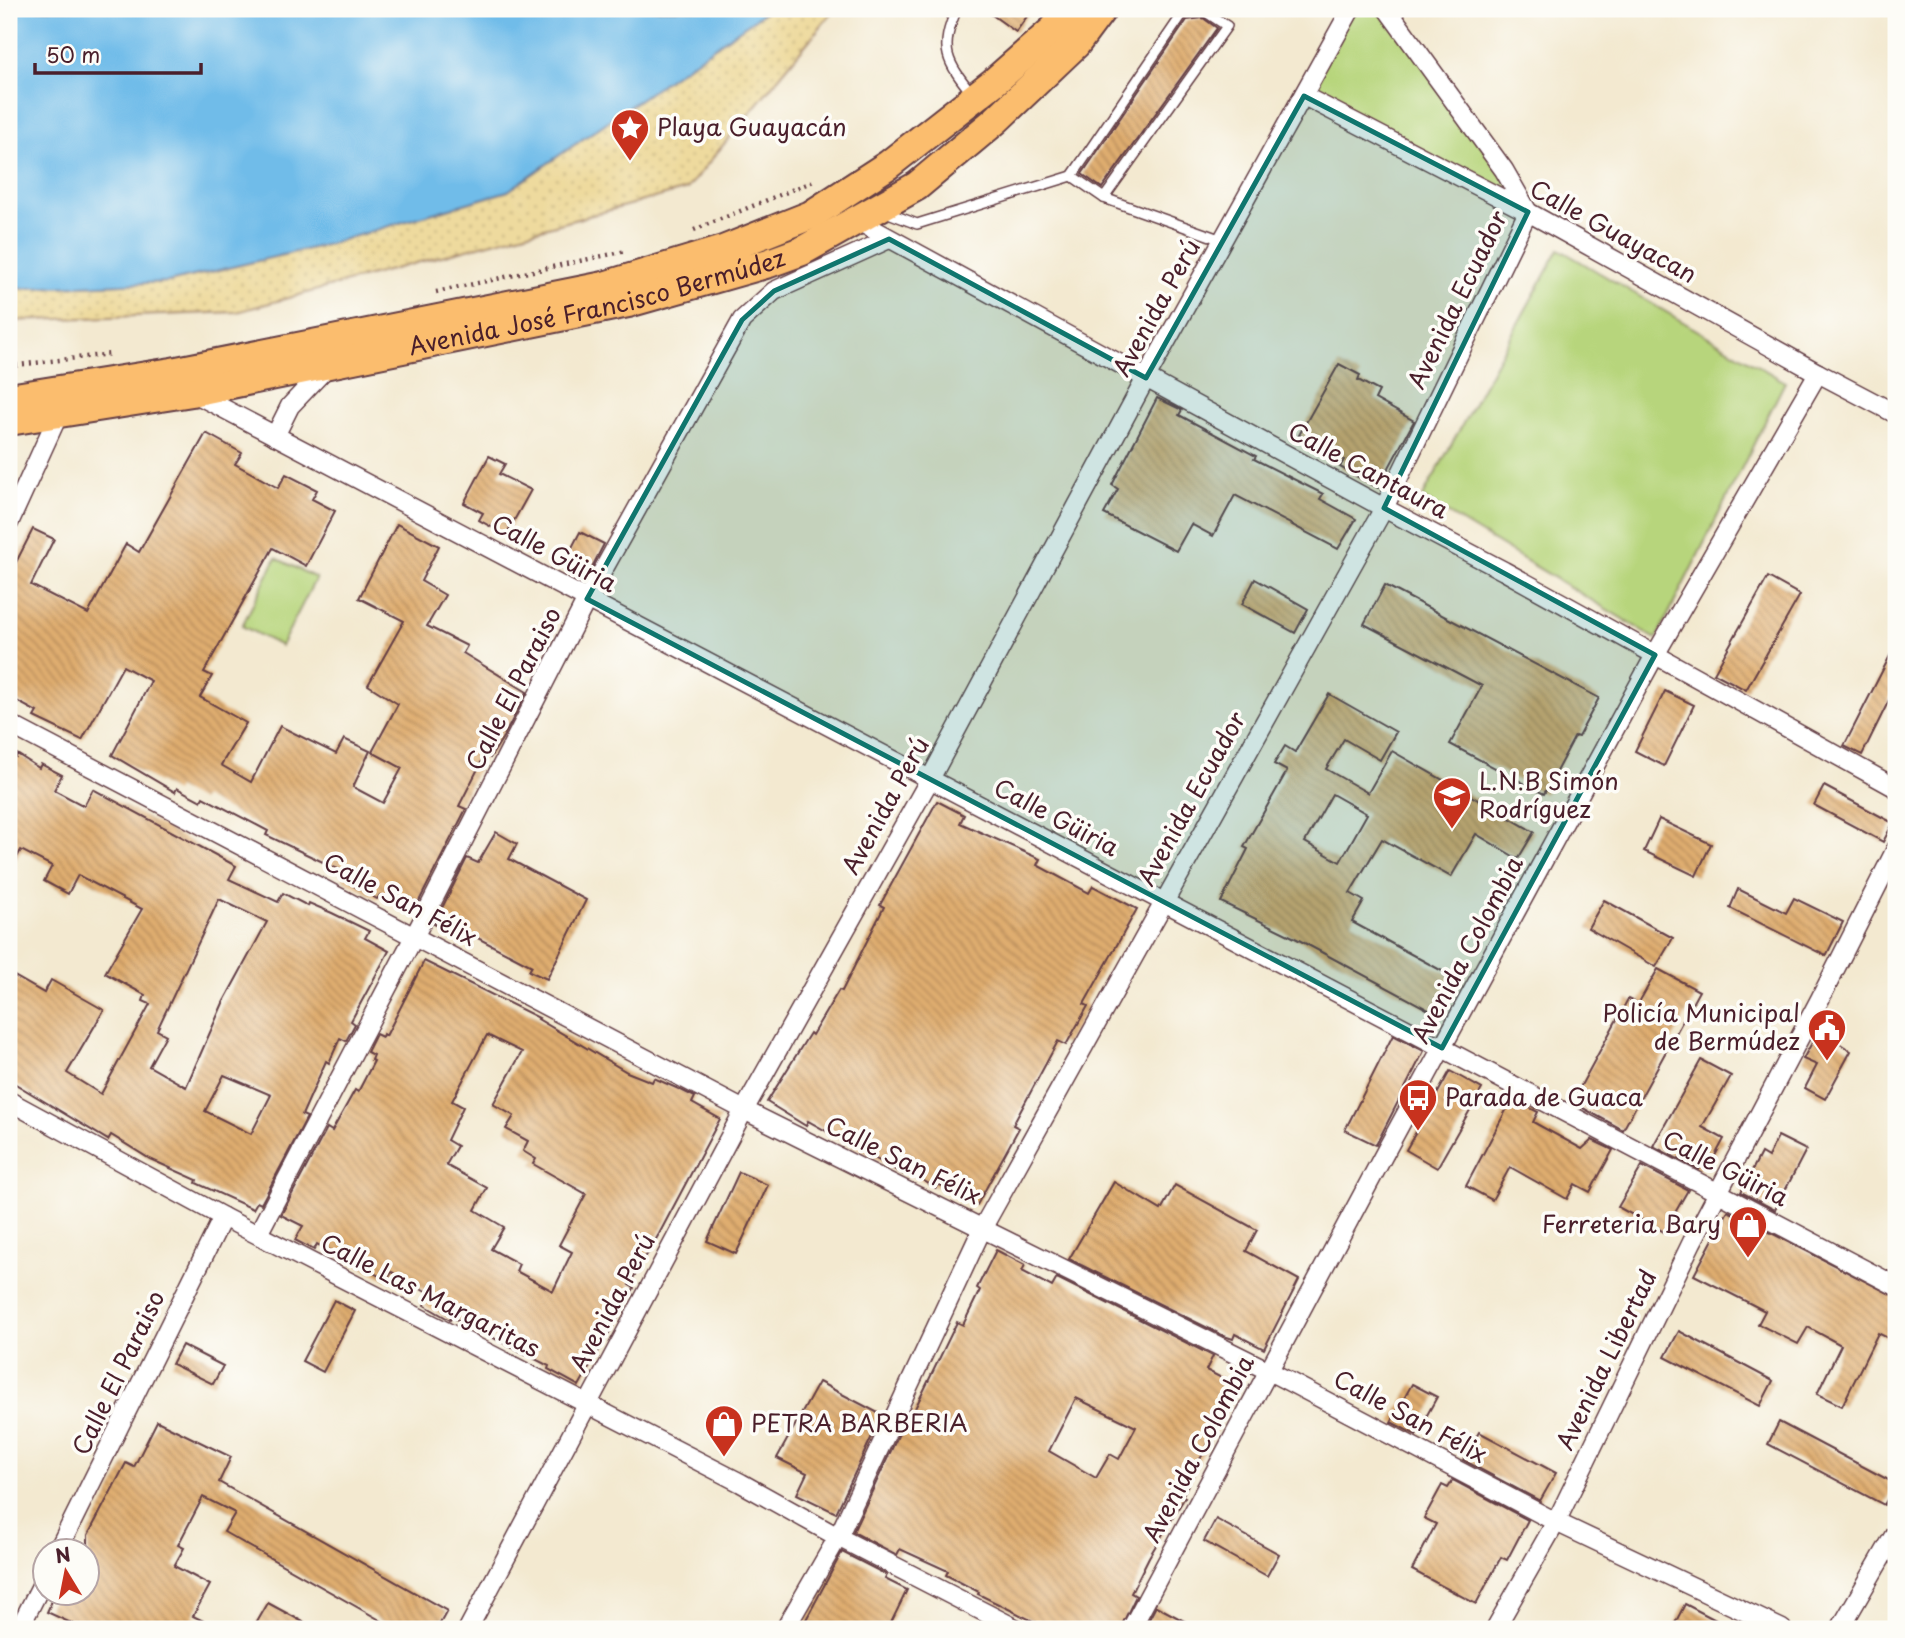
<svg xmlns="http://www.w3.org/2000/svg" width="1905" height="1638" font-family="'Playpen Sans',sans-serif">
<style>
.grass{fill:#b7d57c;stroke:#807a54;stroke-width:2}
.sand{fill:url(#sand-dots);stroke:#9c7c64;stroke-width:2}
.water{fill:#70bce9;stroke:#5d6e8a;stroke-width:2}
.building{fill:url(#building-back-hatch);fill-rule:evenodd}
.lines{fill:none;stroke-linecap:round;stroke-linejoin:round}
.lane-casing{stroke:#633d44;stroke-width:12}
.street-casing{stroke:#633d44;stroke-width:21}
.primary-casing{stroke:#633d44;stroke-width:32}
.path{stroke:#633d44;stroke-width:4.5;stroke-dasharray:2 5;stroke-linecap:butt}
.lane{stroke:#fff;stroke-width:9}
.street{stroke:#fff;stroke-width:18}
.primary{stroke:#fbbd6e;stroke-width:28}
.marked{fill:#0f766e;fill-opacity:0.2;stroke:#0f766e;stroke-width:5;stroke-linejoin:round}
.labels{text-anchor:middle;stroke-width:7;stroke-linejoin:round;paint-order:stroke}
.poi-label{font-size:24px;fill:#4a1f2b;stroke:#fdfcf7;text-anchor:start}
.street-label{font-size:24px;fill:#4a1f2b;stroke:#fdfcf7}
</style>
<defs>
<pattern id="sand-dots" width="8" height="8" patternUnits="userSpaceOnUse" patternTransform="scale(1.75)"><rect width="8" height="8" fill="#eeda9e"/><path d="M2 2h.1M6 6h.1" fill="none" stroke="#cebb88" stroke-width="1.8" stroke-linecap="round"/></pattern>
<pattern id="building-back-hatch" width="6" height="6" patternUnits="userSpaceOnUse" patternTransform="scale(1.75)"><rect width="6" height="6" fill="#dfad6f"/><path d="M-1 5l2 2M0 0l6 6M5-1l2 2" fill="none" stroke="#b78c5b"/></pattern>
</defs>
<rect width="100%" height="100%" fill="#fdfcf7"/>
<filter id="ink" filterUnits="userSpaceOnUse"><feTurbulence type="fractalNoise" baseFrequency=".0143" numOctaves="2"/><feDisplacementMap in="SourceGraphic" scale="14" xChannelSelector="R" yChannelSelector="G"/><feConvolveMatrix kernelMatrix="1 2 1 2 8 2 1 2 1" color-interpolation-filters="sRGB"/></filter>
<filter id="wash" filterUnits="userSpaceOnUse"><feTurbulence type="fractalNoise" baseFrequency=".00686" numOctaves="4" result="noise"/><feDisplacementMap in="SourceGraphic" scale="28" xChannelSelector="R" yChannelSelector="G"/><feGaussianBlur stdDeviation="1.57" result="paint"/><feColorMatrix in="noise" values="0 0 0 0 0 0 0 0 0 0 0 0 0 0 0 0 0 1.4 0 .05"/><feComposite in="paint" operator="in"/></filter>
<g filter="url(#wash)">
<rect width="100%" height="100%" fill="#f3e9d0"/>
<!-- grass -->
<g class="grass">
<polygon points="1351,9 1387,9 1528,212 1304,96"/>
<polygon points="1559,249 1785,382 1656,639 1422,498"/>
<polygon points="276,558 316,578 281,646 242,626"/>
</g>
<!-- sand -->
<polygon class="sand" points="769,9 835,9 687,189 237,312 9,321 9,289 169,282 325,245 508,191"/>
<!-- water -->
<polygon class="water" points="9,9 769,9 508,191 325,245 168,282 9,289"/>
<g id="blocks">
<!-- building -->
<g class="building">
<polygon points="984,9 1032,9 1016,32"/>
<polygon points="1203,18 1217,28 1102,188 1082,174 1187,20"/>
<polygon points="1339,364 1360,375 1358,380 1379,391 1375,399 1414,421 1378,488 1340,467 1344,460 1299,435"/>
<polygon points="1157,398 1182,410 1179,415 1256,456 1254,459 1323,494 1320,499 1356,519 1338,549 1235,495 1213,536 1191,524 1176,551 1104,514 1118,489 1112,485"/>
<polygon points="206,433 242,453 235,464 278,488 286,474 317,490 312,499 335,511 306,566 273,548 204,672 212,676 200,697 246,723 221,765 251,782 280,726 336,754 344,739 370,751 353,787 383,803 402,768 372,752 398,704 368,685 404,621 359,598 397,524 439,546 421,581 445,595 427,626 467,646 463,653 527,692 505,734 490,758 485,755 459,806 466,809 413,913 380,895 377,899 342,879 346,873 266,835 268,831 203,797 201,801 177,788 175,792 112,755 151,681 123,666 82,740 34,717 37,712 9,697 9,576 33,529 54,539 31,585 88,614 126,544 139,552"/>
<polygon points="489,456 505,464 499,474 531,490 506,535 479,520 483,513 464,503"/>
<polygon points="580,532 604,544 590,571 566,559"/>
<polygon points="1768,577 1800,595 1746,690 1714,673"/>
<polygon points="1255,579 1308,609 1295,633 1242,604"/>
<polygon points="1385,585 1599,698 1578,737 1575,736 1544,794 1450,744 1482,686 1364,624"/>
<polygon points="1896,644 1896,686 1862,755 1844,746"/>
<polygon points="1665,691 1694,705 1664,766 1635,751"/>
<path d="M 1329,694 L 1396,732 L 1380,760 L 1344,739 L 1326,769 L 1368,793 L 1392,751 L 1534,832 L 1518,859 L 1476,834 L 1451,877 L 1382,839 L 1350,893 L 1364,901 L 1352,922 L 1455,978 L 1436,1014 L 1297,939 L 1221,902 L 1248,849 L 1244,847 L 1287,771 L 1274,764 L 1285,746 L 1295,752 ZM 1332,794 L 1367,814 L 1340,862 L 1305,842 Z"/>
<path d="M 9,752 L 16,757 L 17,754 L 39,768 L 41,764 L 62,775 L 54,790 L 84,806 L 93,789 L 236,866 L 229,879 L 278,902 L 283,893 L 308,906 L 309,903 L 332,913 L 369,931 L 365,938 L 389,951 L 351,1021 L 355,1024 L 346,1041 L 340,1038 L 329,1063 L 326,1061 L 302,1115 L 307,1117 L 261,1204 L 257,1202 L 253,1209 L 196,1183 L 197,1180 L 150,1159 L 111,1135 L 108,1140 L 9,1080 L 9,973 L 44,993 L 51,980 L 104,1010 L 67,1073 L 101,1094 L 150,1004 L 143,1001 L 145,995 L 105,973 L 142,909 L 78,875 L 68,894 L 44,881 L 52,866 L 21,850 L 9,872 ZM 219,899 L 267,922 L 223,1003 L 186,1087 L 149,1066 L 166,1035 L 157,1030 ZM 224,1075 L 271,1095 L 251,1134 L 205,1111 Z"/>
<polygon points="1824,786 1893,823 1883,842 1814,805"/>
<polygon points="937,801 964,815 960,823 1040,859 1037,865 1089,893 1093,886 1137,909 1084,1004 1088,1006 1066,1045 1058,1041 1013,1125 1019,1128 977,1205 938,1184 936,1188 905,1170 903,1174 808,1121 806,1126 767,1102 810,1033 812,1035 839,990 842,991 884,907 880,905"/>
<polygon points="1659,819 1711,844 1696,876 1644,851"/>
<polygon points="496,832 517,844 509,859 586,900 547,979 529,971 532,966 468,933 465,940 434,924 467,858 478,863"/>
<polygon points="1738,889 1786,913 1794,898 1843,922 1826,956 1730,908"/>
<polygon points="1604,900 1673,938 1656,967 1588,928"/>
<path d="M 424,961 L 539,1018 L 538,1019 L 627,1072 L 652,1082 L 654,1078 L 683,1091 L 695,1097 L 692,1103 L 720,1119 L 659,1234 L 629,1285 L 634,1288 L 579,1386 L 548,1369 L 549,1366 L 452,1317 L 450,1320 L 424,1305 L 431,1294 L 392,1272 L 387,1280 L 317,1244 L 314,1250 L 295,1240 L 303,1226 L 281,1215 L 327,1128 L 332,1131 L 355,1090 L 358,1092 L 374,1061 L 371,1060 L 373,1055 L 367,1052 L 376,1034 L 382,1037 L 383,1034 L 386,1036 ZM 487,1035 L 522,1052 L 493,1104 L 514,1116 L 506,1129 L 528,1141 L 523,1151 L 536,1159 L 533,1164 L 586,1194 L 559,1245 L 572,1252 L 553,1291 L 516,1271 L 519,1264 L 491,1249 L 504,1227 L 475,1210 L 487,1188 L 446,1165 L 457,1146 L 447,1140 L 463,1107 L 452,1101 Z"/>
<polygon points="1658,969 1699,991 1623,1130 1572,1102 1628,999 1638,1004"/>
<polygon points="1819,1030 1851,1051 1825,1099 1805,1088 1817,1065 1803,1059"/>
<polygon points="1393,1035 1424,1051 1376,1145 1345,1130"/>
<polygon points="1701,1060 1731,1076 1702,1127 1724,1139 1709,1167 1702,1163 1699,1170 1653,1146"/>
<polygon points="1450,1071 1482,1089 1437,1168 1406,1150"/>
<polygon points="1512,1099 1538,1112 1533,1122 1582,1149 1592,1140 1613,1150 1590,1192 1575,1184 1567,1199 1510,1167 1492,1200 1466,1186"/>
<polygon points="1778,1136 1806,1150 1775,1210 1741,1192 1761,1153 1768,1157"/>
<polygon points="1642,1166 1688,1190 1664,1232 1618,1207"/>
<polygon points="739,1172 768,1185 736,1254 707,1241"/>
<polygon points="1114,1182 1161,1210 1175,1185 1257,1230 1246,1251 1299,1280 1264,1349 1235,1334 1233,1339 1224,1336 1069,1259"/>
<polygon points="1728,1211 1896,1297 1896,1342 1878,1333 1842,1406 1817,1394 1841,1345 1808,1327 1798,1344 1758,1324 1765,1311 1694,1275"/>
<path d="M 996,1250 L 1025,1265 L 1022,1271 L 1052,1287 L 1057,1278 L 1213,1356 L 1206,1370 L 1239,1387 L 1192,1474 L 1193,1475 L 1182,1496 L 1185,1497 L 1149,1557 L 1131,1593 L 1136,1596 L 1120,1629 L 1049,1629 L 978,1594 L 979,1592 L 946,1575 L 948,1571 L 900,1549 L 897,1555 L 853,1532 L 903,1425 L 906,1427 L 957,1322 L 963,1325 L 980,1290 L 977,1288 ZM 1076,1398 L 1136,1427 L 1119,1459 L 1110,1454 L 1096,1478 L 1049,1451 Z"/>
<polygon points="334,1300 355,1311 323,1372 302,1361"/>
<polygon points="1679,1331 1773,1381 1760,1406 1665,1357"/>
<polygon points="182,1345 223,1366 213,1384 172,1364"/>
<polygon points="819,1382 882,1415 836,1513 797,1494 807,1473 777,1458"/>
<polygon points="1412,1384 1437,1397 1416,1435 1391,1422"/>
<polygon points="157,1421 231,1457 219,1482 447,1611 437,1629 396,1629 224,1532 235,1513 203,1497 178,1545 184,1548 174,1566 210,1585 193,1616 220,1629 84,1629 47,1612 56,1592 88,1592 88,1535 126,1463 134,1467"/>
<polygon points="1779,1422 1896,1484 1884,1505 1768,1444"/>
<polygon points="1479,1432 1556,1473 1540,1501 1463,1460"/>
<polygon points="1453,1480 1528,1520 1507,1560 1501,1557 1476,1604 1412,1570 1436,1524 1424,1518 1442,1485 1448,1488"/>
<polygon points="1216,1519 1279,1554 1267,1576 1204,1541"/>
<polygon points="842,1552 887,1575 885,1579 907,1590 888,1629 801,1629"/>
<polygon points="268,1603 316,1629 253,1629"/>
<polygon points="1685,1604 1733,1629 1672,1629"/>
<polygon points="1156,1606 1199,1629 1144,1629"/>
</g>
</g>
</g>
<g filter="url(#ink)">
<use href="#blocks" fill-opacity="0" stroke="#633d44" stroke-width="2"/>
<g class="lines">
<!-- lane casing -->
<g class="lane-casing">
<g id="lane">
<path d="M 957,9 C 938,50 947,62 973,95"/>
<polyline points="1186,9 1072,176 1104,198 1222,240"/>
<polyline points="1104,198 1227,26 1201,9"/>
<polyline points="883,211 917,224 1072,176"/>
</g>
</g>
<!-- street casing -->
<g class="street-casing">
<g id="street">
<polyline points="1304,96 1528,212 1818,373 1896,414"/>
<polyline points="851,220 858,221 1384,508 1504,571 1896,788"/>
<polyline points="192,392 1896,1286"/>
<polyline points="275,436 290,406 330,364"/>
<polyline points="9,523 61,409"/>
<polyline points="9,724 744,1110 1269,1371 1556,1522 1782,1629"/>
<polyline points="9,1101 223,1217 741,1483 838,1537 1017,1629"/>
<polyline points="258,1234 415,935 587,599 742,320 774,291 889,239"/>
<polyline points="58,1550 223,1217"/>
<polyline points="19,1629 46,1576"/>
<polyline points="468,1629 744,1110 930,779 1146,378 1351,9"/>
<polyline points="785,1629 838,1537 983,1227 1384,508 1528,212 1504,170 1387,9"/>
<polyline points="1131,1629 1388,1147 1655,655 1818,373"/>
<polyline points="1495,1629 1556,1522 1692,1242 1820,999 1896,849"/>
<polyline points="1840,1629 1896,1532"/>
</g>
</g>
<!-- primary casing -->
<g class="primary-casing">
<g id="primary">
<polyline points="9,398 172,372 604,286 723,250 811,215 888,165 994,82 1053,30 1070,9"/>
<path id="s1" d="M 9,421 L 192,392 L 628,303 L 769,263 L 802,251 L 917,186 L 996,120 L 1076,44 L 1102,9"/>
</g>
</g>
<!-- path -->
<g class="path">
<polyline points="694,230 816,180"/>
<polyline points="436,292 626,251"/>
<polyline points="9,366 111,354"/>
</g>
<!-- lane -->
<use href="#lane" class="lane"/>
<!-- street -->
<use href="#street" class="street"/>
<!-- primary -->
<use href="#primary" class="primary"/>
</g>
</g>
<!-- marked area -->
<path class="marked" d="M 1304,96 L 1528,212 L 1384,508 L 1655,655 L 1442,1048 L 587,599 L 742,320 L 774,291 L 889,239 L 1146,378 Z"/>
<!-- icons -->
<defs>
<g id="sight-pin" transform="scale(2.0125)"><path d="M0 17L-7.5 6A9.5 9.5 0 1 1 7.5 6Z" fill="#c8321e" stroke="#fdfcf7"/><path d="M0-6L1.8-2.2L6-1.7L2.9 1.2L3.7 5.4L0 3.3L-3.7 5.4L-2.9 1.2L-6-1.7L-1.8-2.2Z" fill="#fff"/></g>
<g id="school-pin" transform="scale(2.0125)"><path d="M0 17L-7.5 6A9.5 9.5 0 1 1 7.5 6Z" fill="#c8321e" stroke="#fdfcf7"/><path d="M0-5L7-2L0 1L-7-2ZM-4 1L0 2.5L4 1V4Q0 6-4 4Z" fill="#fff"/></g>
<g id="civic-pin" transform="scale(2.0125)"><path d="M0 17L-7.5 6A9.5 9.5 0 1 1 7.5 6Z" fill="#c8321e" stroke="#fdfcf7"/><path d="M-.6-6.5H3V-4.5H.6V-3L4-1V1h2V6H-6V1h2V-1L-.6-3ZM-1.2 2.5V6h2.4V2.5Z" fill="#fff"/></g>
<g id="bus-pin" transform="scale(2.0125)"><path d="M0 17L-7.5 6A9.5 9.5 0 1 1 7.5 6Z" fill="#c8321e" stroke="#fdfcf7"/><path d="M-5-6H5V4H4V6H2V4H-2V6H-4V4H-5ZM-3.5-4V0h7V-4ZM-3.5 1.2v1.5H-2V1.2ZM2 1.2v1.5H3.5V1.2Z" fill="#fff"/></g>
<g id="shop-pin" transform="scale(2.0125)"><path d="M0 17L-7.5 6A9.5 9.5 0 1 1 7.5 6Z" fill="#c8321e" stroke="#fdfcf7"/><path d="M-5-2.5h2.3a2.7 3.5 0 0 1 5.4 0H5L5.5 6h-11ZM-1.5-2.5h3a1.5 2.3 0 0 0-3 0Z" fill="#fff"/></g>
</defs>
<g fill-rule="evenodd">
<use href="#sight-pin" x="630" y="128"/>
<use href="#school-pin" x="1452" y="796"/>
<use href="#civic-pin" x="1827" y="1028"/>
<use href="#bus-pin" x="1418" y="1098"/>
<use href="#shop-pin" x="1748" y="1225"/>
<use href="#shop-pin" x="724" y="1424"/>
</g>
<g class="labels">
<!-- poi labels -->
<g class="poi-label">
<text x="657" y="136">Playa Guayacán</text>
<text x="1479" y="790">L.N.B Simón<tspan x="1479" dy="28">Rodríguez</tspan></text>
<text x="1800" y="1022" text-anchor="end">Policía Municipal<tspan x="1800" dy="28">de Bermúdez</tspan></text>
<text x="1445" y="1106">Parada de Guaca</text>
<text x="1721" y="1233" text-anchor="end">Ferreteria Bary</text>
<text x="751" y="1432">PETRA BARBERIA</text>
</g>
<!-- street labels -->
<g class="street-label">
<text transform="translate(1613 232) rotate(29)" y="8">Calle Guayacan</text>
<text transform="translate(1458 300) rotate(-64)" y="8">Avenida Ecuador</text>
<text dy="8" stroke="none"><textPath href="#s1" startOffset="600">Avenida José Francisco Bermúdez</textPath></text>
<text transform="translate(1157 308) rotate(-61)" y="8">Avenida Perú</text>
<text transform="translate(1368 471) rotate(28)" y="8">Calle Cantaura</text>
<text transform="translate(554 554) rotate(28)" y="8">Calle Güiria</text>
<text transform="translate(514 689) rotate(-63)" y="8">Calle El Paraiso</text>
<text transform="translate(1192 799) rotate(-61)" y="8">Avenida Ecuador</text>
<text transform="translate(886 806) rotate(-61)" y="8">Avenida Perú</text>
<text transform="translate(1056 818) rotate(28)" y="8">Calle Güiria</text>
<text transform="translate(400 900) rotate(28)" y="8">Calle San Félix</text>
<text transform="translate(1468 950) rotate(-62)" y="8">Avenida Colombia</text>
<text transform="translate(903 1161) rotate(26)" y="8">Calle San Félix</text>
<text transform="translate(1725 1169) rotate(27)" y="8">Calle Güiria</text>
<text transform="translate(430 1296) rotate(27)" y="8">Calle Las Margaritas</text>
<text transform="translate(613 1303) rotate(-62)" y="8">Avenida Perú</text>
<text transform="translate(1607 1360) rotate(-64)" y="8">Avenida Libertad</text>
<text transform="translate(119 1373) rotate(-64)" y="8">Calle El Paraiso</text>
<text transform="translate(1410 1417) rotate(28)" y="8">Calle San Félix</text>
<text transform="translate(1199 1449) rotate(-62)" y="8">Avenida Colombia</text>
</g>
</g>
<!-- margin -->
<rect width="1905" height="1638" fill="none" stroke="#fdfcf7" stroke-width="35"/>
<!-- north arrow -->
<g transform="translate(66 1572) rotate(350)"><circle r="33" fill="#fdfcf7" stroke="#b5a4a5" stroke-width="2"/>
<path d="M0-5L12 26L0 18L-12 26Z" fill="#c8321e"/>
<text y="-10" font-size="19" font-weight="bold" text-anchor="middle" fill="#4a1f2b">N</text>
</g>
<!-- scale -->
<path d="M35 63v10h166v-10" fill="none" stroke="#4a1f2b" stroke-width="3.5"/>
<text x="46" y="63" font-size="21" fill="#4a1f2b" stroke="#fdfcf7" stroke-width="5" paint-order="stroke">50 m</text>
</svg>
